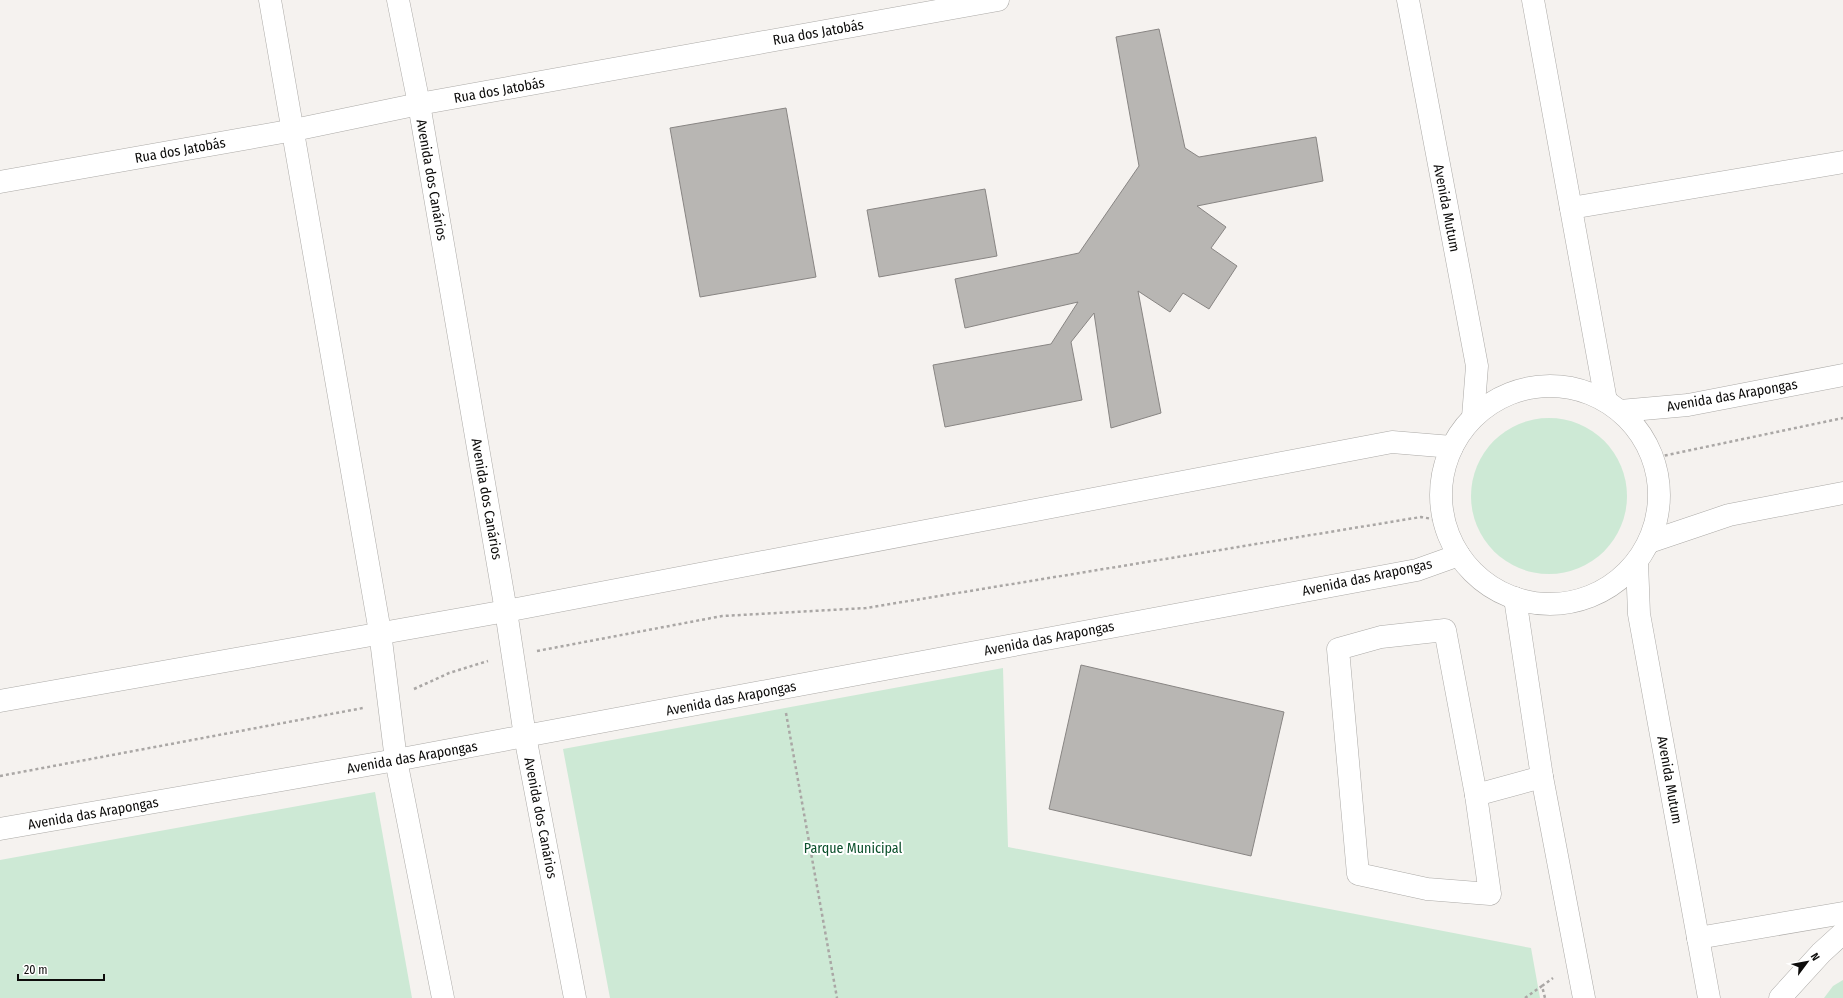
<svg xmlns="http://www.w3.org/2000/svg" width="1843" height="998" font-family="'Fira Sans Condensed',sans-serif">
<style>
.park{fill:#cde9d5}
.building{fill:#b8b6b3;stroke:#888583}
.lines{fill:none;stroke-linecap:round;stroke-linejoin:round}
.minor-casing{stroke:#acaaa7;stroke-width:23}
.path{stroke:#aaa7a5;stroke-width:2.5;stroke-dasharray:3 3;stroke-linecap:butt}
.minor{stroke:#fff;stroke-width:22}
.labels{text-anchor:middle;stroke-width:4;stroke-linejoin:round;paint-order:stroke}
.street-label{font-size:14px;fill:#0d0c0b;stroke:#fff}
.park-label{font-size:14px;fill:#0b502c;stroke:#fff}
</style>
<rect width="100%" height="100%" fill="#f5f2ef"/>
<!-- park -->
<g class="park">
<circle cx="1549" cy="496" r="78"/>
<polygon points="1003,668 1008,847 1531,948 1540,998 610,998 563,749"/>
<polygon points="375,792 412,998 0,998 0,860"/>
<polygon points="1843,980 1843,998 1824,998 1833,986"/>
</g>
<!-- building -->
<g class="building">
<polygon points="1159,29 1185,148 1199,157 1316,137 1323,181 1197,206 1226,227 1211,248 1237,266 1209,309 1183,293 1170,312 1138,291 1161,413 1111,428 1094,313 1071,342 1082,400 945,427 933,365 1051,344 1078,302 965,328 955,279 1079,253 1139,166 1116,37"/>
<polygon points="786,108 816,277 700,297 670,128"/>
<polygon points="985,189 997,256 879,277 867,210"/>
<polygon points="1081,665 1284,712 1251,856 1049,809"/>
</g>
<g class="lines">
<!-- minor casing -->
<g class="minor-casing">
<g id="minor">
<polyline points="270,0 380,632 396,760 443,998"/>
<polyline points="398,0 419,104 506,611 525,736 575,998"/>
<polyline points="1408,0 1477,366 1473,417"/>
<polyline points="1533,0 1606,401"/>
<polyline points="0,182 294,130 419,104 998,0"/>
<polyline points="1571,208 1843,162"/>
<circle cx="1550" cy="495" r="109"/>
<polyline points="1620,411 1688,405 1843,375"/>
<polyline points="1649,542 1729,515 1843,493"/>
<polyline points="1637,562 1639,614 1709,998"/>
<polyline points="1515,598 1542,777 1584,998"/>
<polygon points="1445,630 1476,795 1490,894 1427,889 1358,874 1338,649 1381,637"/>
<polyline points="0,701 506,611 1392,442 1452,447"/>
<polyline points="1476,795 1542,777"/>
<polyline points="0,829 396,760 1417,570 1459,555"/>
<polyline points="1698,938 1843,913"/>
<polyline points="1780,998 1821,953 1843,933"/>
</g>
</g>
<!-- path -->
<g class="path">
<polyline points="1653,458 1843,418"/>
<polyline points="537,651 722,616 866,608 1421,517 1444,521"/>
<polyline points="414,689 449,673 488,661"/>
<polyline points="786,713 837,998"/>
<polyline points="0,776 363,708"/>
<polyline points="1542,986 1553,978"/>
<polyline points="1525,998 1542,986 1545,998"/>
</g>
<!-- minor -->
<use href="#minor" class="minor"/>
</g>
<g class="labels">
<!-- street labels -->
<g class="street-label">
<text transform="translate(818 32) rotate(-10)" y="5">Rua dos Jatobás</text>
<text transform="translate(499 90) rotate(-10)" y="5">Rua dos Jatobás</text>
<text transform="translate(180 150) rotate(-10)" y="5">Rua dos Jatobás</text>
<text transform="translate(432 180) rotate(80)" y="5">Avenida dos Canários</text>
<text transform="translate(1447 208) rotate(79)" y="5">Avenida Mutum</text>
<text transform="translate(1732 395) rotate(-10)" y="5">Avenida das Arapongas</text>
<text transform="translate(487 499) rotate(80)" y="5">Avenida dos Canários</text>
<text transform="translate(1367 577) rotate(-12)" y="5">Avenida das Arapongas</text>
<text transform="translate(1049 638) rotate(-11)" y="5">Avenida das Arapongas</text>
<text transform="translate(731 698) rotate(-11)" y="5">Avenida das Arapongas</text>
<text transform="translate(412 757) rotate(-10)" y="5">Avenida das Arapongas</text>
<text transform="translate(1670 780) rotate(80)" y="5">Avenida Mutum</text>
<text transform="translate(93 813) rotate(-10)" y="5">Avenida das Arapongas</text>
<text transform="translate(541 818) rotate(79)" y="5">Avenida dos Canários</text>
</g>
<!-- park labels -->
<g class="park-label">
<text x="853" y="853">Parque Municipal</text>
</g>
</g>
<!-- north arrow -->
<g transform="translate(1807 962) rotate(58)" stroke="#ffffff" stroke-width="3" paint-order="stroke">
<path d="M0-3L7 15L0 10L-7 15Z" fill="#0d0c0b"/>
<text y="-6" font-size="11" font-weight="bold" text-anchor="middle" fill="#0d0c0b">N</text>
</g>
<!-- scale -->
<path d="M18 974v6h86v-6" fill="none" stroke="#0d0c0b" stroke-width="2"/>
<text x="24" y="974" font-size="12" fill="#0d0c0b" stroke="#ffffff" stroke-width="3" paint-order="stroke">20 m</text>
</svg>
